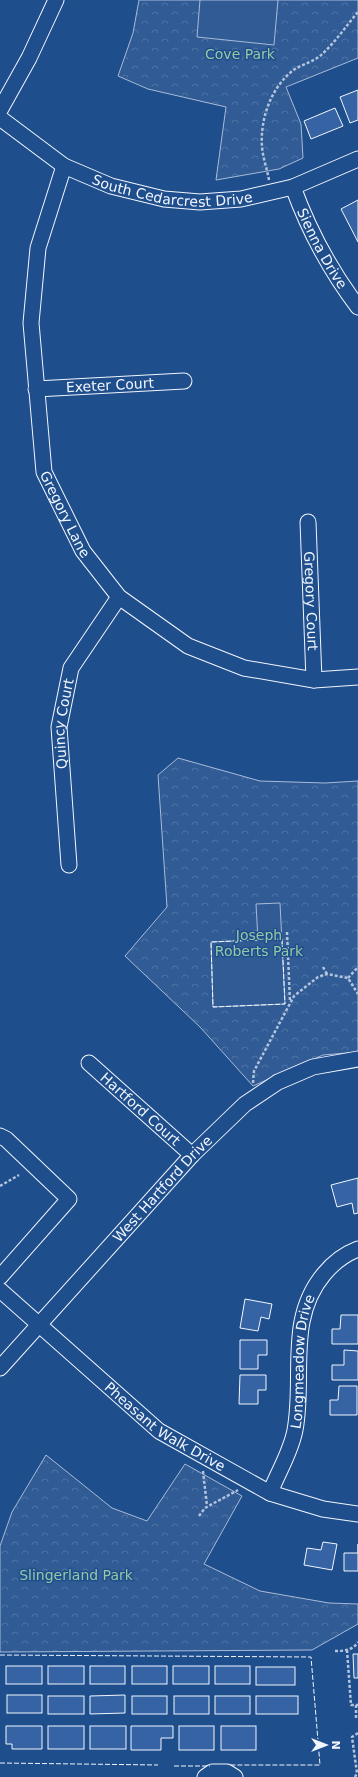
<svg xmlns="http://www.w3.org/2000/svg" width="358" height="1777" font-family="'DejaVu Sans',sans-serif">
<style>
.park{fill:url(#park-crowns);stroke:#a8bbd7}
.built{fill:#305b95;stroke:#a8bbd7}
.building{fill:#3563a3;stroke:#f2f6ff}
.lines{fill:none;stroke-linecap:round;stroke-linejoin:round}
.minor-casing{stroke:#f2f6ff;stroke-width:17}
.path{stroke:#b3c4dc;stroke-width:2.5;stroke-dasharray:3 2;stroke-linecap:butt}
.minor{stroke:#1f4e8c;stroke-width:15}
.fence{stroke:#f2f6ff;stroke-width:1;stroke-dasharray:5 2;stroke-linecap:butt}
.labels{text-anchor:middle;stroke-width:3;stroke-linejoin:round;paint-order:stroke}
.park-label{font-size:14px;fill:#97c8a6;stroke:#1f4e8c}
.street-label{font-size:14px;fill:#f2f6ff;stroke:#1f4e8c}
</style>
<defs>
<pattern id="park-crowns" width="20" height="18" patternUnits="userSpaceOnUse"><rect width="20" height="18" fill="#305b95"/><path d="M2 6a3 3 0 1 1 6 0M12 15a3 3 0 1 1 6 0" fill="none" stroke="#4e73a5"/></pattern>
</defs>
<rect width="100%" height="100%" fill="#1f4e8c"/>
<!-- park -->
<g class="park">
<polygon points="139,0 358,0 358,58 286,87 301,124 303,158 279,169 216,180 226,107 148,89 118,76 133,33"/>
<polygon points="178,758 260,781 325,783 358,781 358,1052 323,1055 253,1086 200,1027 125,956 167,907 158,775"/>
<polygon points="46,1455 112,1508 147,1521 185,1464 242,1496 204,1564 260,1591 329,1603 358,1604 358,1624 312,1650 0,1652 0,1546 12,1512"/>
</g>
<!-- built -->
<g class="built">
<polygon points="200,0 278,0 274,45 197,37"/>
<polygon points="280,903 285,1004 213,1007 211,942 258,940 256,904"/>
</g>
<!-- building -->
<g class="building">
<polygon points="358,90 358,120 350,123 340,97"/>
<polygon points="335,108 343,126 311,139 304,121"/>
<polygon points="358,200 358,242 341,209"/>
<polygon points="358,1178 358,1213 354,1214 352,1203 337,1207 331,1185"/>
<polygon points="245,1299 272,1304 269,1319 261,1317 258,1331 240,1328"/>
<polygon points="341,1315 358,1315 358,1344 332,1344 332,1329 340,1329"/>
<polygon points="240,1340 267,1340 267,1355 258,1355 258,1369 240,1369"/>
<polygon points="344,1350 358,1351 358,1380 332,1380 332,1365 344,1365"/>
<polygon points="240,1375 266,1375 266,1390 258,1390 258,1404 239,1404"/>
<polygon points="339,1386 357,1386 357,1415 330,1415 330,1400 338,1400"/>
<polygon points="323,1542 337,1544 332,1570 304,1565 307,1548 321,1550"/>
<polygon points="358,1544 358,1571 344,1571 344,1553 358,1553"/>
<polygon points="353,1654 358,1654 358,1678 354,1678"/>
<rect x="6" y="1666" width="36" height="18"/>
<rect x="48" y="1666" width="36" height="18"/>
<rect x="90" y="1666" width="35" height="18"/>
<rect x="132" y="1666" width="35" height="18"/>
<rect x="173" y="1666" width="36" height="18"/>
<rect x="215" y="1666" width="35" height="18"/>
<rect x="256" y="1667" width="39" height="18"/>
<rect x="7" y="1695" width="35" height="18"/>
<polygon points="125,1695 125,1713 90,1714 90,1696"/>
<rect x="48" y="1696" width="36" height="18"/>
<rect x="132" y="1696" width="35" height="18"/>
<rect x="174" y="1696" width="35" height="18"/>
<rect x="215" y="1696" width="35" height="18"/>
<rect x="256" y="1696" width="42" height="18"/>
<polygon points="6,1726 42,1726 42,1749 12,1749 12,1744 6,1744"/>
<rect x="48" y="1726" width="36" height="23"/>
<rect x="90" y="1726" width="36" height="23"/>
<polygon points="131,1726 173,1726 173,1738 161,1738 161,1750 131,1750"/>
<rect x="179" y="1726" width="35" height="24"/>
<rect x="221" y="1726" width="35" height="24"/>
</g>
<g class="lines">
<!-- minor casing -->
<g class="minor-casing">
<g id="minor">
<polyline points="0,110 29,58 56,0"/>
<path id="s1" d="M 0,118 L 64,166 L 111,186 L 164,199 L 200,202 L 241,199 L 293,187 L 358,159"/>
<path id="s2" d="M 64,166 L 38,248 L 31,323 L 44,472 L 83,551 L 119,597 L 188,646 L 244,668 L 314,680 L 358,677"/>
<path id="s3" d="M 293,187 C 309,231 330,270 358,307"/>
<path id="s4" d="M 36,389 L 184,381"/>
<path id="s5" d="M 308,522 L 314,680"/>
<path id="s6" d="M 69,865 L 59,727 L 71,668 L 119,597"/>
<path id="s7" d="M 89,1063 L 192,1155"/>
<polyline points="0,1136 6,1139 69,1199 0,1277"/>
<path id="s8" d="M 0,1290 L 159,1431 L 270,1493 L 323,1509 L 358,1514"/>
<path id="s9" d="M 0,1368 L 192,1155 L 245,1104 L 278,1082 L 313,1067 L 358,1059"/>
<path id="s10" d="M 270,1493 C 278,1472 291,1452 295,1430 C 305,1377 286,1319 324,1274 C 333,1263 345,1254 358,1249"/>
<polyline points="205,1777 212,1772 227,1772 235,1777"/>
</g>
</g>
<!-- path -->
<g class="path">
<path d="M 269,180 C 267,169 263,158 262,147 C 260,120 270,90 291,72 C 299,65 311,63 320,56 C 334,44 346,26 358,12"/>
<polyline points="287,932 290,1002"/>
<polyline points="323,967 327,974"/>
<polyline points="348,978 358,967"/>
<polyline points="253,1083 254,1071 294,996 318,977 327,974 348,978 358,994"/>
<polyline points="0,1186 19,1175"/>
<polyline points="203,1471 207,1506"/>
<polyline points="199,1516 205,1508 238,1490"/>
<polyline points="347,1650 351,1705 358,1705"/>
<path d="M 335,1651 C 345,1651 353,1650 358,1642"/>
<polyline points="356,1705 356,1718"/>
<polyline points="355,1777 357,1773 352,1737 358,1733"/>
</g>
<!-- minor -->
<use href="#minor" class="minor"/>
<!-- fence -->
<g class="fence">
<polygon points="282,939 285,1004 213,1007 211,942"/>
<polyline points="0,1655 311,1657 320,1765 228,1765"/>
<polyline points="0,1763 158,1765"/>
<polyline points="174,1766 210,1766"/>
</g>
</g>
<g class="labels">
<!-- park labels -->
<g class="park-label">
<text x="240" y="59">Cove Park</text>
<text x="259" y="940">Joseph<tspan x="259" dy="16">Roberts Park</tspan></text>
<text x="76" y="1580">Slingerland Park</text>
</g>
<!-- street labels -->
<g class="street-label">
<text dy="5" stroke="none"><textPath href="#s1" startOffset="193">South Cedarcrest Drive</textPath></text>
<text dy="5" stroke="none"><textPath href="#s3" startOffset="68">Sienna Drive</textPath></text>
<text dy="5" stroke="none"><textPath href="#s4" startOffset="74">Exeter Court</textPath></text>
<text dy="5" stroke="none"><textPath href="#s2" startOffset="358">Gregory Lane</textPath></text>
<text dy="5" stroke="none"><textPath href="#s5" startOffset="79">Gregory Court</textPath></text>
<text dy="5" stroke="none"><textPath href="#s6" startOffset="142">Quincy Court</textPath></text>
<text dy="5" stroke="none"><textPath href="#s7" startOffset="69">Hartford Court</textPath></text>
<text dy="5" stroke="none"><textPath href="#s9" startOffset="242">West Hartford Drive</textPath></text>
<text dy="5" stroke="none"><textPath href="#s10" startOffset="137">Longmeadow Drive</textPath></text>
<text dy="5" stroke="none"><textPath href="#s8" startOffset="215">Pheasant Walk Drive</textPath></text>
</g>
</g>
<!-- north arrow -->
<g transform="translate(326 1745) rotate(90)" stroke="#1f4e8c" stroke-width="3" paint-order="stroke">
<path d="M0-3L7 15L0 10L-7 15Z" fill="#f2f6ff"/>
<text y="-6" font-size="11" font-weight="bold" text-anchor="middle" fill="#f2f6ff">N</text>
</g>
</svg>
